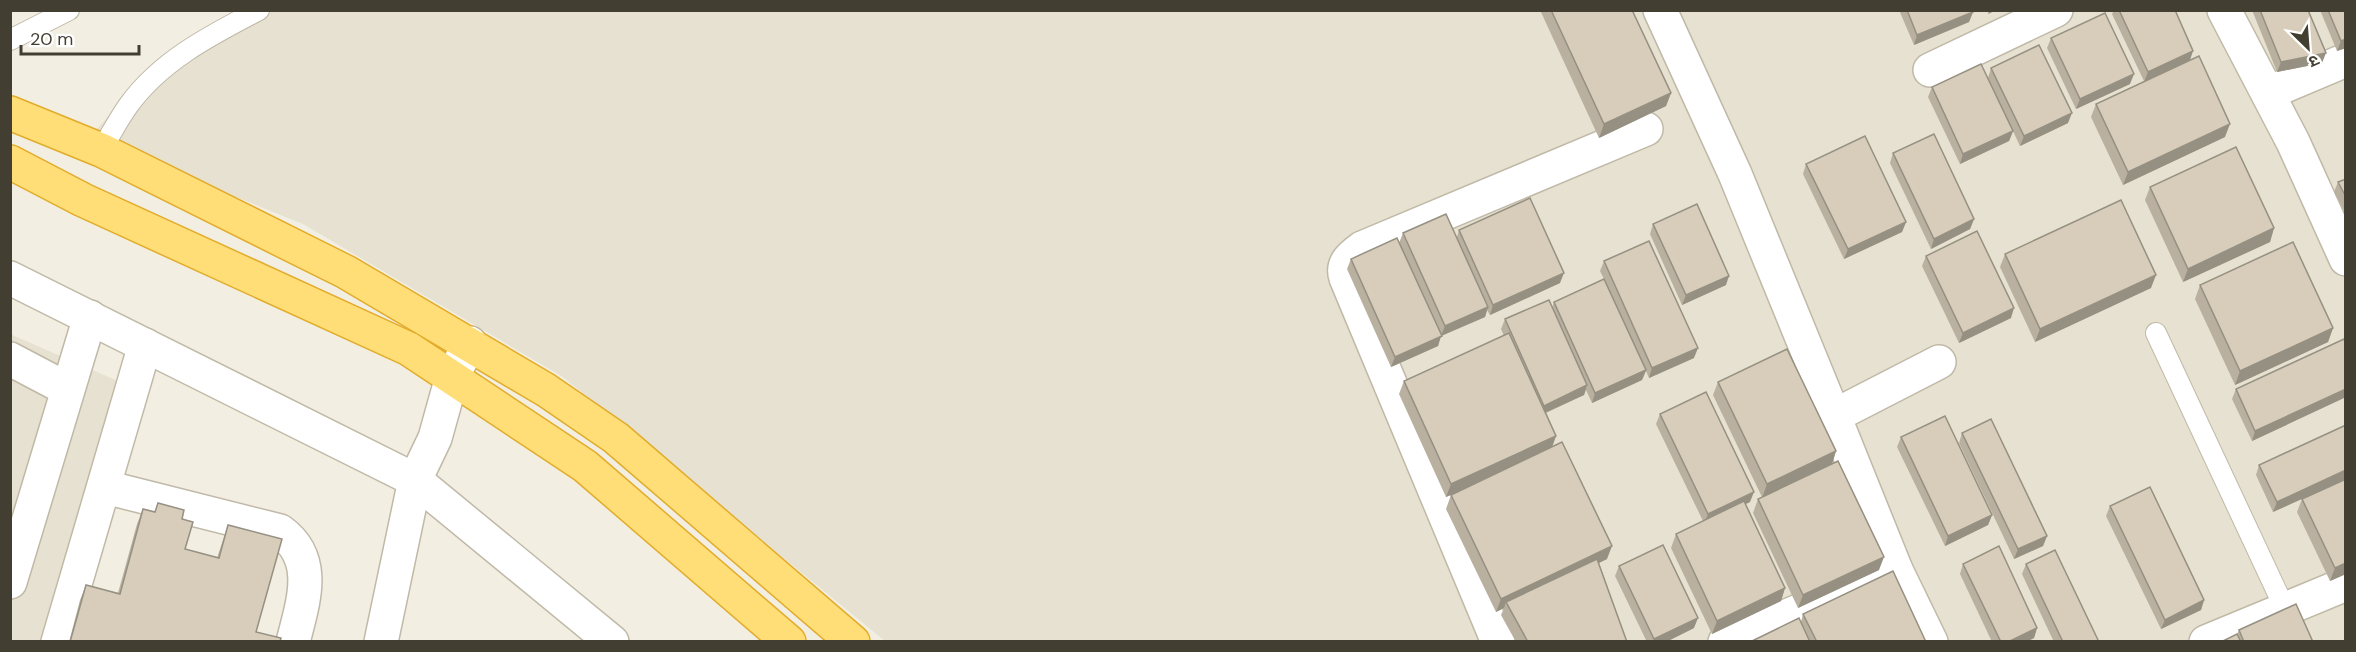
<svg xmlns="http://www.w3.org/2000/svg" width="2356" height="652" font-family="'DM Sans','Noto Sans Devanagari',sans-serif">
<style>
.residential{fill:#e6e1d0}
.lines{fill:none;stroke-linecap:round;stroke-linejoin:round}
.service-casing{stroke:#c0b9a7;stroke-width:22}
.minor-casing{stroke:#c0b9a7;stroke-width:36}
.trunk-casing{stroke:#e2ac2b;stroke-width:36}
.service{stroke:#fff;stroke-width:20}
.minor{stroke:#fff;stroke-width:33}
.trunk{stroke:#ffde77;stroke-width:33}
.wall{fill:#b9b0a0}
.shaded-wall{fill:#969082}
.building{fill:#d7cdba;stroke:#969082;stroke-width:1.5}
</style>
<rect width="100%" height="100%" fill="#f2eee2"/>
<!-- residential -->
<g class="residential">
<polygon points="234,11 2345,11 2345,641 885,641 563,377 303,224 89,138 153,66 187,39"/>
<polygon points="10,334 120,382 48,641 11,641"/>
</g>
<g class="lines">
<!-- service casing -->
<g class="service-casing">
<g id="service">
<polyline points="10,40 69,10"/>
<path d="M 101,150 C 110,136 118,120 128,106 C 160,61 211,35 259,10"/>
<polyline points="2156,333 2285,609"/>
</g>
</g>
<!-- minor casing -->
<g class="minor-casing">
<g id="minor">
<polyline points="1660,10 1735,174 1834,416 1939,362"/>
<polyline points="2224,10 2293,142 2346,259"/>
<polyline points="1930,70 2056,10"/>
<polyline points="2268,93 2346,60"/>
<polyline points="10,278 415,480 612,642"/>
<polyline points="10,359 67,389"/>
<polyline points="1834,416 1896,570 1931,642"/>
<path d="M 105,487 L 280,531 C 319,559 303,602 293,642"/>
<polyline points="10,582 90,317"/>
<polyline points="58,642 145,345"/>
<polyline points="381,642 415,480 435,438 452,377 470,343"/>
<path d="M 1498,642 L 1346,278 C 1341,264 1351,256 1362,248 L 1646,129"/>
<polyline points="1725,642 1896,570"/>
<polyline points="2206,642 2346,584"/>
</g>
</g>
<!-- trunk casing -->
<g class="trunk-casing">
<g id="trunk">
<polyline points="10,113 101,150 346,272 546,390 616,438 853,642"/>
<polyline points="10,162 83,200 409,349 585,466 789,642"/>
</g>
</g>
<!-- service -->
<use href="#service" class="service"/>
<!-- minor -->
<use href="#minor" class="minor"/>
<!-- trunk -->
<use href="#trunk" class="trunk"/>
</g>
<!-- wall -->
<g class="wall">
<polygon points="1540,10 1632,10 1671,93 1666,106 1599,138"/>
<polygon points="1899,10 1972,10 1973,12 1969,22 1914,45"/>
<polygon points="2114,10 2175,10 2190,60 2225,137 2123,185 2091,117 2096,104 2144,81 2112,14"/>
<polygon points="2252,10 2308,10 2322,63 2277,72"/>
<polygon points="2320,10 2346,10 2346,48 2337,51"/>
<polygon points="2051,38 2130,84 2076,109 2047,48"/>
<polygon points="1991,68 2068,123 2020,146 1988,78"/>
<polygon points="1932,87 2013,131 2009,141 1960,164 1928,97"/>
<polygon points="1893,153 1974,219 1970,229 1931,249 1890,163"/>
<polygon points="1806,164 1906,222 1902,232 1844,259 1803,174"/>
<polygon points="2346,179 2346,214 2334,192 2338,182"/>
<polygon points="2150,187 2274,228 2270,242 2183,282 2145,200"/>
<polygon points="1653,224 1726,285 1682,305 1650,234"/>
<polygon points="1459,230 1560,283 1490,315 1487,310 1485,317 1441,336 1438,346 1391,367 1347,269 1351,259 1399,243 1403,233 1457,237"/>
<polygon points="2005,254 2151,288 2035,342 2000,267"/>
<polygon points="1926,256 2011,318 1959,343 1922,266"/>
<polygon points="1604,261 1694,358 1649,378 1646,371 1642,380 1592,403 1586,390 1584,395 1546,413 1556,436 1552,447 1607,559 1599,563 1627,642 1516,642 1501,615 1504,608 1496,612 1446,509 1451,495 1468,487 1446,497 1399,394 1404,381 1504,336 1501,329 1505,319 1552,308 1554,302 1604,279 1600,271"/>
<polygon points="2200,285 2333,328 2328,342 2235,385 2195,299"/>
<polygon points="2346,343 2346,397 2252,441 2232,399 2236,389"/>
<polygon points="1718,382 1836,451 1832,464 1879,570 1798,608 1753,513 1758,499 1762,497 1713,395"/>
<polygon points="1660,414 1750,502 1745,504 1785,588 1781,601 1712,634 1671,548 1676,534 1703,521 1656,424"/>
<polygon points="2346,425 2346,574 2330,581 2297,512 2302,499 2273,512 2256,475 2259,465"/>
<polygon points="1962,433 2047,536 2043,546 2014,559 1959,443"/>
<polygon points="1901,437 1992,515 1988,525 1945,546 1897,447"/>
<polygon points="158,503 182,519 185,549 217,558 228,525 256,632 280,642 69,642 80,600 86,585 118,593 137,524 143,509 155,512"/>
<polygon points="2110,506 2204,600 2201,610 2161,629 2106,516"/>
<polygon points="1963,564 2037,628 2034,638 2026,642 1992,642 1960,574"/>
<polygon points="2026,564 2099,642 2054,642 2022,574"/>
<polygon points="1619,566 1694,628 1666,642 1647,642 1615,576"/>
<polygon points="1803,614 1926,642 1750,642 1801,622"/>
<polygon points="2239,630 2313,642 2221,642 2237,634"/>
</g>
<!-- shaded-wall -->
<g class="shaded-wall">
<polygon points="1989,10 1997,10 1988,14"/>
<polygon points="1973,12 1969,22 1914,45 1917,35"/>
<polygon points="2346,39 2346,48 2337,51 2341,41"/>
<polygon points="2193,51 2190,60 2144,82 2148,72"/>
<polygon points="2326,53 2322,63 2277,72 2281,62"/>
<polygon points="2134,74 2130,84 2076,109 2080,99"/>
<polygon points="1671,93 1666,106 1599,138 1604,124"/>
<polygon points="2072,113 2068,123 2020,146 2024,136"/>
<polygon points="2230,124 2225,137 2123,185 2128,172"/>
<polygon points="2013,131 2009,141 1960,164 1963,154"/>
<polygon points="1974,219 1970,229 1931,249 1934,239"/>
<polygon points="1906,222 1902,232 1844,259 1848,249"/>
<polygon points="2274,228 2270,242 2183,282 2188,269"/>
<polygon points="1564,273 1560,283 1490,315 1493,305"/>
<polygon points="2156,275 2151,288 2035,342 2040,329"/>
<polygon points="1729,276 1726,285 1682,305 1686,295"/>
<polygon points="1488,307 1485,317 1441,336 1438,346 1391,367 1395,357 1441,336 1445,326"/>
<polygon points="2014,308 2011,318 1959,343 1963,333"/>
<polygon points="2333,328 2328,342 2235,385 2240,371"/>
<polygon points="1698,348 1694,358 1649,378 1652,368"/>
<polygon points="1646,370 1642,380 1592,403 1595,393"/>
<polygon points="1587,385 1584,395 1540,415 1544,406"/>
<polygon points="2346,389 2346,397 2252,441 2255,431"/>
<polygon points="1556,436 1551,450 1446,497 1451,484"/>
<polygon points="1836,451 1832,464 1762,498 1767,484"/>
<polygon points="2346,470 2346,479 2273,512 2277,502"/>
<polygon points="1754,492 1750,502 1704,524 1708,514"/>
<polygon points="1992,515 1988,525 1945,546 1948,536"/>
<polygon points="2047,536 2043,546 2014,559 2018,549"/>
<polygon points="1612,546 1607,559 1508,606 1506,602 1504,608 1496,612 1501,599"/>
<polygon points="1884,557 1879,570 1798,608 1803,595"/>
<polygon points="2346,563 2346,574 2330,581 2335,568"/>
<polygon points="1785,588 1781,601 1712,634 1717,621"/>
<polygon points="2204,600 2201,610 2161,629 2165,620"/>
<polygon points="1698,618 1694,628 1666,642 1653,642 1654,639"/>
<polygon points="2037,628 2034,638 2026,642 2008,642"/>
</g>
<!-- building -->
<g class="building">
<polygon points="1551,10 1632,10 1671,93 1604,124"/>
<polygon points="1907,10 1972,10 1973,12 1917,35"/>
<polygon points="2119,10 2175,10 2193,51 2148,72"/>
<polygon points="2260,10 2308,10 2326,53 2281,62"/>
<polygon points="2328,10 2346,10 2346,39 2341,41"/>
<polygon points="2105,13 2134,74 2080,99 2051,38"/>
<polygon points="2039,45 2072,113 2024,136 1991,68"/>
<polygon points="2199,56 2230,124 2128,172 2096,104"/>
<polygon points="1981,64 2013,131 1963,154 1932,87"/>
<polygon points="1934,134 1974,219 1934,239 1893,153"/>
<polygon points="1865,136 1906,222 1848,249 1806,164"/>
<polygon points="2236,147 2274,228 2188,269 2150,187"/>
<polygon points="2346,179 2346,197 2338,182"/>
<polygon points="1530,198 1564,273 1493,305 1459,230"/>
<polygon points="2121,200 2156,275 2040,329 2005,254"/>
<polygon points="1697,204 1729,276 1686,295 1653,224"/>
<polygon points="1446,214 1488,307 1445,326 1403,233"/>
<polygon points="1977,231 2014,308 1963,333 1926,256"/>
<polygon points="1397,238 1442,336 1395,357 1351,259"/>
<polygon points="1649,241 1698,348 1652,368 1604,261"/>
<polygon points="2293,242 2333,328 2240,371 2200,285"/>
<polygon points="1604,279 1646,370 1595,393 1554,302"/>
<polygon points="1549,300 1587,385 1544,406 1505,319"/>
<polygon points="1509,333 1556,436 1451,484 1404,381"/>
<polygon points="2344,339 2346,343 2346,389 2255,431 2236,389"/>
<polygon points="1787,349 1836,451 1767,484 1718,382"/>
<polygon points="1706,392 1754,492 1708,514 1660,414"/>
<polygon points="1945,416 1992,515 1948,536 1901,437"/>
<polygon points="1991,419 2047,536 2018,549 1962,433"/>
<polygon points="2346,425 2346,470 2277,502 2259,465"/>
<polygon points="1562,442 1612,546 1501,599 1451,495"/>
<polygon points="1838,461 1884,557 1803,595 1758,499"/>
<polygon points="2346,479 2346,563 2335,568 2302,499"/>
<polygon points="2150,487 2204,600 2165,620 2110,506"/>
<polygon points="1744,501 1785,588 1717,621 1676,534"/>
<polygon points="158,503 184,510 182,519 193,522 185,549 219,558 228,525 282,539 256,632 281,638 280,642 70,642 86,585 120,594 143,509 155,512"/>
<polygon points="1663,545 1698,618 1654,639 1619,566"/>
<polygon points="1999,546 2037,628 2008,642 2001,642 1963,564"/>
<polygon points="2055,550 2099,642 2063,642 2026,564"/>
<polygon points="1597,559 1627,642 1528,642 1506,602"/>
<polygon points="1893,571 1926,642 1817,642 1803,614"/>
<polygon points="2296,604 2313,642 2244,642 2239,630"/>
<polygon points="1799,618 1810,642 1750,642"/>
<polygon points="2237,634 2241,642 2221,642"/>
</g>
<!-- border -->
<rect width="2356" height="652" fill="none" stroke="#433e32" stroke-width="24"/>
<!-- north arrow -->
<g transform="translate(2308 48) rotate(155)" stroke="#ffffff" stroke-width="4.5" paint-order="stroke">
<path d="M0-4.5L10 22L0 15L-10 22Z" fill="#433e32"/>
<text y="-9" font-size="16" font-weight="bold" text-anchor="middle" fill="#433e32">उ</text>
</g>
<!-- scale -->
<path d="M21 45v9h118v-9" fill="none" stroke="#433e32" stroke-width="3"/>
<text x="30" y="45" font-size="18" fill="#433e32" stroke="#ffffff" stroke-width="4.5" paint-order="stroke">20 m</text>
</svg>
